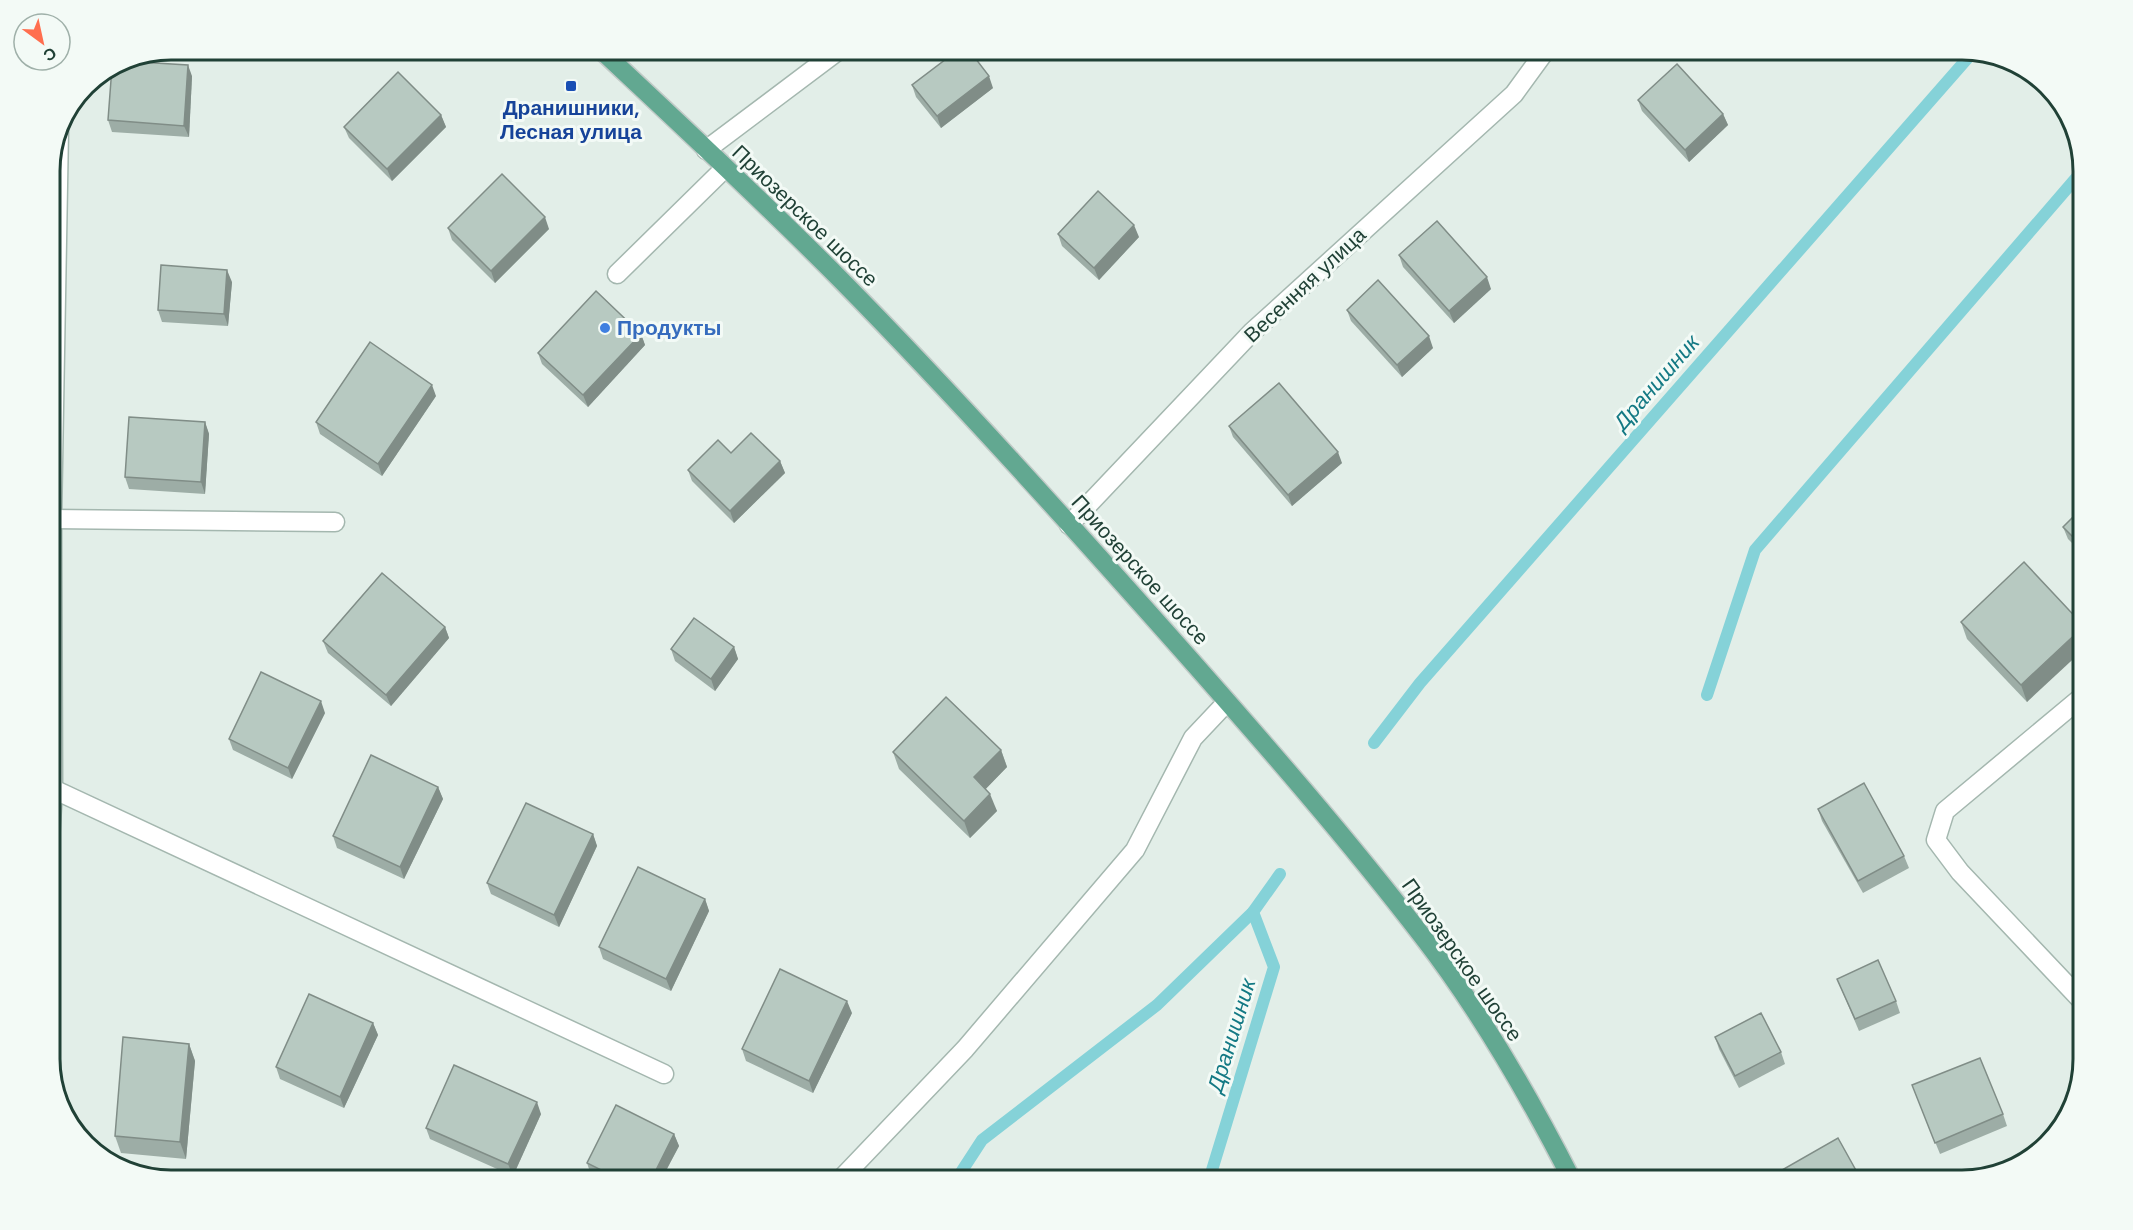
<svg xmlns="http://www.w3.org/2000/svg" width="2133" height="1230" font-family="'DM Sans',sans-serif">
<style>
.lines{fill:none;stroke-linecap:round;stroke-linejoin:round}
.stream{stroke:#85d2d8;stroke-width:12}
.minor-casing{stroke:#a4b7af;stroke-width:21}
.major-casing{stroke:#c1cac7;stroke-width:21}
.minor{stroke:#fff;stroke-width:18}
.major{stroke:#62a891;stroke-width:18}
.wall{fill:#9dada6}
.shaded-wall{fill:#808d87}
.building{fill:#b7c9c1;stroke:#808d87;stroke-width:1.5}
.transit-dot{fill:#1a4fb4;stroke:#f3faf6;stroke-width:2}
.shop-dot{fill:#3f7fe0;stroke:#f3faf6;stroke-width:2}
.labels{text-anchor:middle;stroke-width:6;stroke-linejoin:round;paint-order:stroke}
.transit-label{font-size:21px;font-weight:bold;fill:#164399;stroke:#f3faf6}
.street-label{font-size:21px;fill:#204136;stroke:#f3faf6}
.shop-label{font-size:21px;font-weight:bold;fill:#366cbe;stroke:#f3faf6;text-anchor:start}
.water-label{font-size:22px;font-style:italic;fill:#137984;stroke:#f3faf6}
.rim{fill:none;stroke:#204136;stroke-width:3}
</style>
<rect width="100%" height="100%" fill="#e2eee8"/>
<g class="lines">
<!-- stream -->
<g class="stream">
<polyline points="1707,695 1755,550 2083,170"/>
<polyline points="1374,743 1420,683 1973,52"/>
<polyline points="956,1180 982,1140 1157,1005 1253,912 1280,874"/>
<polyline points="1209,1180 1274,967 1253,912"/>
</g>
<!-- minor casing -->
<g class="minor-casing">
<g id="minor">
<polyline points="706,150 839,50"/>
<polyline points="617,274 725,168"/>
<polyline points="52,519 335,522"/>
<polyline points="1069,525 1252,332 1514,94 1546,50"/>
<polyline points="2083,696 1945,811 1936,840 1960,872 2083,1002"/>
<polyline points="53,789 664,1074"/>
<polyline points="50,840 53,789 52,519 59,130"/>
<polyline points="840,1180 965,1049 1135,850 1193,738 1227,702"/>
</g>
</g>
<!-- major casing -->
<g class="major-casing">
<path id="major" d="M 601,50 C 681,125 762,200 840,279 C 957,398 1070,524 1181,649 C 1264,743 1347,838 1423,937 C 1481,1012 1529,1096 1572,1180"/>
</g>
<!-- minor -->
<use href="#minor" class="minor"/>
<!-- major -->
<use href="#major" class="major"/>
</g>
<!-- wall -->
<g class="wall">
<polygon points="279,50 297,50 288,59"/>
<polygon points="192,76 189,137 112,132 108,120"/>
<polygon points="912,85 993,88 941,128 916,97"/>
<polygon points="1638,100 1723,114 1728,125 1689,162 1642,111"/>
<polygon points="441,115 446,127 392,181 349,138 344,127"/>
<polygon points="448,228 549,229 495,283 452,240"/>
<polygon points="1058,234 1139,237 1099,280 1062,246"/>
<polygon points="1399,255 1491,289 1454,323 1403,267"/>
<polygon points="232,282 228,326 162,322 158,310"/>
<polygon points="1347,310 1433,348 1402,377 1351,321"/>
<polygon points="641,334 645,345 588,407 542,364 538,353"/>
<polygon points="436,396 382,476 320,434 316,422"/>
<polygon points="205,422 209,434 205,494 129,489 125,477"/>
<polygon points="1229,426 1342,463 1292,506 1233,437"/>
<polygon points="731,453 780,461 785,473 734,523 692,481 688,470"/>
<polygon points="2083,507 2083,554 2068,539 2063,527"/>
<polygon points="1961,622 2083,625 2027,702 1967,639"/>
<polygon points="445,627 449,638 391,706 328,653 323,641"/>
<polygon points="734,647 738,659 715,691 675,661 671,649"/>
<polygon points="325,713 292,779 233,750 229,739"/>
<polygon points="1001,750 1007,767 985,789 997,811 970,838 899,769 893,752"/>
<polygon points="438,787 443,799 404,879 337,848 333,836"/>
<polygon points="1818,809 1904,856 1909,868 1863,893 1822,821"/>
<polygon points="593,834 597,846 559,927 491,894 487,883"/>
<polygon points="705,899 709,911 671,991 603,959 599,947"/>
<polygon points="1837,979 1896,1001 1900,1013 1859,1031"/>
<polygon points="852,1013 813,1093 746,1061 742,1049"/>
<polygon points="373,1023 378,1035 344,1108 280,1079 276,1067"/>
<polygon points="1715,1037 1781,1052 1785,1064 1739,1088 1719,1049"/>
<polygon points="189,1044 195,1061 186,1159 121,1153 115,1136"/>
<polygon points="1912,1085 2003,1114 2007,1126 1940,1154"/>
<polygon points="541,1114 513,1176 430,1139 426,1128"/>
<polygon points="674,1134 679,1146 661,1180 602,1180 591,1175 587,1163"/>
<polygon points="1782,1170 1858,1174 1861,1180 1786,1180"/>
</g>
<!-- shaded-wall -->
<g class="shaded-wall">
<polygon points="284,50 297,50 288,59"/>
<polygon points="188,65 192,76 189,137 184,126"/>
<polygon points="989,76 993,88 941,128 937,116"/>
<polygon points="1723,114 1728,125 1689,162 1685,150"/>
<polygon points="441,115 446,127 392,181 387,169"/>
<polygon points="545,217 549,229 495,283 491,271"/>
<polygon points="1134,225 1139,237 1099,280 1094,268"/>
<polygon points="227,270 232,282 228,326 224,314"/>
<polygon points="1487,277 1491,289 1454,323 1449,311"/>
<polygon points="641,334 645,345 588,407 583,395"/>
<polygon points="1429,336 1433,348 1402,377 1397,365"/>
<polygon points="432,385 436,396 382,476 378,464"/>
<polygon points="205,422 209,434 205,494 201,482"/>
<polygon points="1338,452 1342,463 1292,506 1288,495"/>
<polygon points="780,461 785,473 734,523 730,511"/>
<polygon points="445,627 449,638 391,706 386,695"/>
<polygon points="2083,627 2083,650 2027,702 2021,685"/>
<polygon points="734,647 738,659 715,691 711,679"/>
<polygon points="321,701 325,713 292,779 288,768"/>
<polygon points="1001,750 1007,767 980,795 974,777"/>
<polygon points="438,787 443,799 404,879 400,867"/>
<polygon points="990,794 997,811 970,838 964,821"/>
<polygon points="593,834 597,846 559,927 554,915"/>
<polygon points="705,899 709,911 671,991 666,979"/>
<polygon points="847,1001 852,1013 813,1093 809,1081"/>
<polygon points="373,1023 378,1035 344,1108 340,1097"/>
<polygon points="189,1044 195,1061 186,1159 180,1142"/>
<polygon points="537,1102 541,1114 513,1176 508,1164"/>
<polygon points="674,1134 679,1146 661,1180 651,1180"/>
</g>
<!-- building -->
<g class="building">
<polygon points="958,50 969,50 989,76 937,116 912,85"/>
<polygon points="122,61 188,65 184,126 108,120 112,67"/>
<polygon points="1677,64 1723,114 1685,150 1638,100"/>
<polygon points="398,72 441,115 387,169 344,127"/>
<polygon points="502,174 545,217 491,271 448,228"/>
<polygon points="1098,191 1134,225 1094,268 1058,234"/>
<polygon points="1437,221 1487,277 1449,311 1399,255"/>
<polygon points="161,265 227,270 224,314 158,310"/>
<polygon points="1378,280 1429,336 1397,365 1347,310"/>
<polygon points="596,291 641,334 583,395 538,353"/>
<polygon points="370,342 432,385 378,464 316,422"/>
<polygon points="1279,383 1338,452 1288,495 1229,426"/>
<polygon points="129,417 205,422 201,482 125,477"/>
<polygon points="751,433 780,461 730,511 688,470 718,440 731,453"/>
<polygon points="2083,507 2083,547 2063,527"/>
<polygon points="2024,562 2083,625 2083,627 2021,685 1961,622"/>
<polygon points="382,573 445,627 386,695 323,641"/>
<polygon points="694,618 734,647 711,679 671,649"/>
<polygon points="261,672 321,701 288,768 229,739"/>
<polygon points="946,697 1001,750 974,777 990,794 964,821 893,752"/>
<polygon points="371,755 438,787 400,867 333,836"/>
<polygon points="1864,783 1904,856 1858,881 1818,809"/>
<polygon points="526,803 593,834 554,915 487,883"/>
<polygon points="638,867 705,899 666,979 599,947"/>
<polygon points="1878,960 1896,1001 1855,1019 1837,979"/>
<polygon points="780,969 847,1001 809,1081 742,1049"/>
<polygon points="309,994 373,1023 340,1097 276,1067"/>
<polygon points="1761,1013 1781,1052 1735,1076 1715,1037"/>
<polygon points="123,1037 189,1044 180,1142 115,1136"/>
<polygon points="1980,1058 2003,1114 1935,1143 1912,1085"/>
<polygon points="454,1065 537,1102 508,1164 426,1128"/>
<polygon points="616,1105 674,1134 651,1180 621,1180 587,1163"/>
<polygon points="1838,1138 1858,1174 1848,1180 1788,1180 1782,1170"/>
</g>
<!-- markers -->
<rect class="transit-dot" x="565" y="80" width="12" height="12" rx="3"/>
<circle class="shop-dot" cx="605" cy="328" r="6"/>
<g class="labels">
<!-- transit labels -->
<g class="transit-label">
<text x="571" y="115">Дранишники,<tspan x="571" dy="24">Лесная улица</tspan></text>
</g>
<!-- street labels -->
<g class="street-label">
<text transform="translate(805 216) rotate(44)" y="7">Приозерское шоссе</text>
<text transform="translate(1305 285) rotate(-43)" y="7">Весенняя улица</text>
<text transform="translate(1140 570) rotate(48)" y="7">Приозерское шоссе</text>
<text transform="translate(1462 960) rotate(55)" y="7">Приозерское шоссе</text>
</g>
<!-- shop labels -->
<g class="shop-label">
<text x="617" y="335">Продукты</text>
</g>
<!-- water labels -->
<g class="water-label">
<text transform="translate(1656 382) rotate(-49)" y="8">Дранишник</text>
<text transform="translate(1231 1035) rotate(-73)" y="8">Дранишник</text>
</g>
</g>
<!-- crop -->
<path d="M0 0H2133V1230H0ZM171 60H1962A111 111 0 0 1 2073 171V1059A111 111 0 0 1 1962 1170H171A111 111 0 0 1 60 1059V171A111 111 0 0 1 171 60Z" fill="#f3faf6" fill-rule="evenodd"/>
<path class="rim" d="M171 60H1962A111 111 0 0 1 2073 171V1059A111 111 0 0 1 1962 1170H171A111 111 0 0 1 60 1059V171A111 111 0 0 1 171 60Z"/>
<!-- north arrow -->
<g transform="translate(42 42) rotate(147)"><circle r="28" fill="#f3faf6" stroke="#9fb0a9" stroke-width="1.5"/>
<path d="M0-4.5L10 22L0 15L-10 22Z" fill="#ff6e4f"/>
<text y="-9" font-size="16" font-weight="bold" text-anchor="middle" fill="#204136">С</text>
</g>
</svg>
